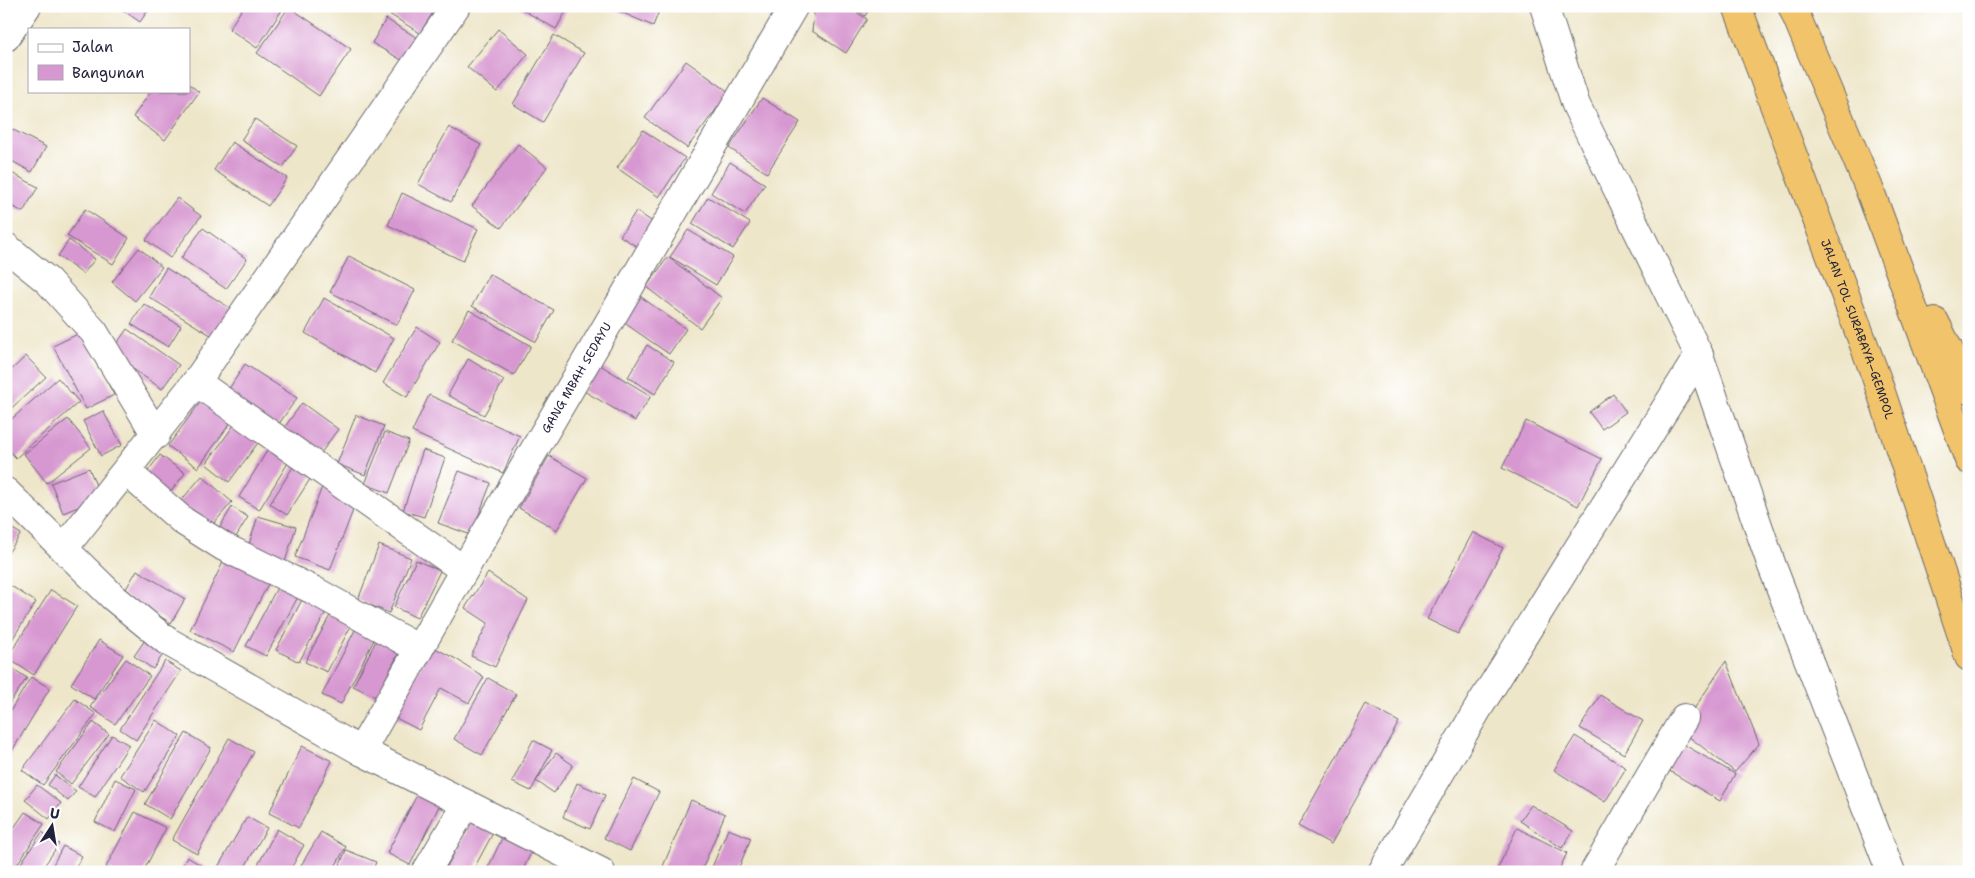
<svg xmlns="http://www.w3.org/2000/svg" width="1975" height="878" font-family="'Shantell Sans',sans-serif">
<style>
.building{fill:#d797d0}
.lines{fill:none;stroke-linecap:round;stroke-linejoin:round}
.minor-casing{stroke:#69676d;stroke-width:30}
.motorway-casing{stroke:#69676d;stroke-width:30}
.minor{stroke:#fff;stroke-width:28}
.motorway{stroke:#f1c36a;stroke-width:28}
.labels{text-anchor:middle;stroke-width:4.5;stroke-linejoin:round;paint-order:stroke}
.street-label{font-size:12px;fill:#22223b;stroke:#fff}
</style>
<rect width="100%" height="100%" fill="#fff"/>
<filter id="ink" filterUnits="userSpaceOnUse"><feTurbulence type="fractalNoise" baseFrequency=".02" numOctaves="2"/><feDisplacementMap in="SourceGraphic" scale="10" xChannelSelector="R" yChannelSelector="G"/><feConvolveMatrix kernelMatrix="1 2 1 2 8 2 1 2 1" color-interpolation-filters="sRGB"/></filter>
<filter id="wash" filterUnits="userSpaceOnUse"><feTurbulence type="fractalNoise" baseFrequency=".0096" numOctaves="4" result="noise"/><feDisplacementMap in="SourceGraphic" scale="20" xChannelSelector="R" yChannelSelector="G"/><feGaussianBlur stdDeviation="1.12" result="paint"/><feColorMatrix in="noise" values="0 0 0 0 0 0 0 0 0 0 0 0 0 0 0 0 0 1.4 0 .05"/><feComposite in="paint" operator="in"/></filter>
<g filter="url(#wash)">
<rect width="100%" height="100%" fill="#eee6c9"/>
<g id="blocks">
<!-- building -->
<g class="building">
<polygon points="117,6 151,6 140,22"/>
<polygon points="244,6 284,7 257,48 229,29"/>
<polygon points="376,6 437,6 420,33"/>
<polygon points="516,6 569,6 556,29"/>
<polygon points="607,6 661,6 653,26"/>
<polygon points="815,6 846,6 867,19 846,53 812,31"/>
<polygon points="850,6 871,6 865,16"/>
<polygon points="289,7 351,49 319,96 257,53"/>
<polygon points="386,19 426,43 412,66 372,43"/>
<polygon points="498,29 528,54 497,92 467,67"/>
<polygon points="554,35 584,53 543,122 513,104"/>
<polygon points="686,61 729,92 687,148 645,118"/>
<polygon points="189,84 199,92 165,140 133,117 151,91 189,91"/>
<polygon points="762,98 800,122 767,173 729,148"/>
<polygon points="255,119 297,146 283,167 241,140"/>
<polygon points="6,126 46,147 32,172 6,158"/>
<polygon points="449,127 481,145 451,202 418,184"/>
<polygon points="643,130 685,158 659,197 617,168"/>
<polygon points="232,142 287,178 268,206 214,170"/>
<polygon points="518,144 547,167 501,228 472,206"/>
<polygon points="730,162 765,184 745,214 711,193"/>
<polygon points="6,170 38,187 23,212 6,203"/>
<polygon points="402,193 478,229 463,261 388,225"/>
<polygon points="708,197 750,223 733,249 692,224"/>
<polygon points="177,198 201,216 170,258 146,240"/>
<polygon points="85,209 129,238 113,264 67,236"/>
<polygon points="636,211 662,228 647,253 620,236"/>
<polygon points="203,228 247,259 226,289 181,258"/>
<polygon points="688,230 733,257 716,285 670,257"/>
<polygon points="69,240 95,259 83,274 58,256"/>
<polygon points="139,248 162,267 135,301 112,282"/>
<polygon points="349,256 415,290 397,325 330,292"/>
<polygon points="668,257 722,298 700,328 646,287"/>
<polygon points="166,268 235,311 217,339 149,297"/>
<polygon points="489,274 554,310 536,342 472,306"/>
<polygon points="641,297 686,329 669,354 623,322"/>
<polygon points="324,298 394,338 375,373 305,333"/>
<polygon points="144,304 181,326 168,347 131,324"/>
<polygon points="469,310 531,346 514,375 452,340"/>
<polygon points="417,327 440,342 407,397 383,383"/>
<polygon points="127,329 179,365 162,389 110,353"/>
<polygon points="82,332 114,395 86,409 53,346"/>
<polygon points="647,345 674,362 655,394 628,377"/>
<polygon points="26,356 46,377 6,413 6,375"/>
<polygon points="468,359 504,380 484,415 448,395"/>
<polygon points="245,364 297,398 276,428 225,395"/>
<polygon points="600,365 651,396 635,421 584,391"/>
<polygon points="58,378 79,402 16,458 6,447 6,424"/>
<polygon points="1613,394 1626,412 1602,429 1589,412"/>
<polygon points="429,395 520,436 503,473 412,432"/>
<polygon points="201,401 231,422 198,468 168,446"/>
<polygon points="302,403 338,429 321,453 284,428"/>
<polygon points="103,411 122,445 101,456 83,421"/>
<polygon points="356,415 384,426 365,475 337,464"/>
<polygon points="239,418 263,436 229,482 206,464"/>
<polygon points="68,419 91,448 47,483 24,454"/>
<polygon points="1526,421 1602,459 1578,506 1502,468"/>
<polygon points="385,432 409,441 389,493 365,484"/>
<polygon points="270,446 291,458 259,510 239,497"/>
<polygon points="423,450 445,458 424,517 403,511"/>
<polygon points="160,455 185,473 167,497 142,479"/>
<polygon points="549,456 587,478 557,530 519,508"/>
<polygon points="296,462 314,473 287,515 270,504"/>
<polygon points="89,468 101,498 63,513 51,483"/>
<polygon points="459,471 491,483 471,535 438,523"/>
<polygon points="202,476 232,502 209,529 178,504"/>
<polygon points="322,487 357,500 330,570 295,557"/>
<polygon points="232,507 248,517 231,545 215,535"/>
<polygon points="258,516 296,527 284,565 246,554"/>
<polygon points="6,525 21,534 6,556"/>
<polygon points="1473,532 1503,548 1458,634 1427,619"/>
<polygon points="379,545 411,558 389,613 358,600"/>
<polygon points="228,552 273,574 234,652 190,630"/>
<polygon points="416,560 440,571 417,618 394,607"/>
<polygon points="137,570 185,599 171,623 123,594"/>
<polygon points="488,573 528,600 495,667 471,656 488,623 465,608"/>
<polygon points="279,584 299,595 266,656 246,646"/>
<polygon points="11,586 36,602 6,649 6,594"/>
<polygon points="51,590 77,606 34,675 7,658"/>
<polygon points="305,594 329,606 299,662 276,650"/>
<polygon points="334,608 355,618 327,672 305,662"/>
<polygon points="357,626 376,636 341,704 322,695"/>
<polygon points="381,631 404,643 376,697 353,686"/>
<polygon points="147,637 166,650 153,669 134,656"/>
<polygon points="99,640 123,655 94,699 71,684"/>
<polygon points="431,646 456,659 484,677 469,703 441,688 419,730 394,717"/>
<polygon points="126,659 150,676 115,724 90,707"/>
<polygon points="165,661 181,671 136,740 120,729"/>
<polygon points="1726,661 1759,744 1735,772 1680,730"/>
<polygon points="6,664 27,678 6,708"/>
<polygon points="31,677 50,688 6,761 6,718"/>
<polygon points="488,678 516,694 482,755 454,739"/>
<polygon points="1600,695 1643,721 1624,754 1580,728"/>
<polygon points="75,699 96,714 43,785 22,770"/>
<polygon points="1366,704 1399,722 1331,844 1298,826"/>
<polygon points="156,720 180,736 144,792 120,776"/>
<polygon points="93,722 109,734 71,784 56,772"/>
<polygon points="186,733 211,748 170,819 145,804"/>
<polygon points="112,735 129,745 95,797 78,787"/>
<polygon points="1575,736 1626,768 1605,802 1554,770"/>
<polygon points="229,738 254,752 197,854 172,840"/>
<polygon points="533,740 552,750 531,791 512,782"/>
<polygon points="1676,740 1735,774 1720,801 1661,766"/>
<polygon points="302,746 332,761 299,828 269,813"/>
<polygon points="556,753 573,765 554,793 536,781"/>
<polygon points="55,775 76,791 68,801 48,785"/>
<polygon points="115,779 136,789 115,832 95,822"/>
<polygon points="634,779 659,792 630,851 604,838"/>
<polygon points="577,783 605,795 590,829 563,817"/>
<polygon points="37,785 61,803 49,819 25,800"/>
<polygon points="417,795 439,806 410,865 387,853"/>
<polygon points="691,800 725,814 701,872 663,872 661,871"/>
<polygon points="1531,805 1573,831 1562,848 1520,821"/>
<polygon points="25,812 44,824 12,872 6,872 6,839"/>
<polygon points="135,812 166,828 143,872 115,872 106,867"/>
<polygon points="247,817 267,828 242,872 227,872 218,867"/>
<polygon points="471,822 493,833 472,872 444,872"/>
<polygon points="1517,828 1567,853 1558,872 1496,872"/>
<polygon points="277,829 304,845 289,872 254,872"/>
<polygon points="728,829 751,838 737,872 710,872"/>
<polygon points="42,832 59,844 40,872 15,872"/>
<polygon points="321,832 346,847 332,872 297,872"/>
<polygon points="505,832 534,846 522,872 486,872"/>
<polygon points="63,846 82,856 73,872 49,872"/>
<polygon points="346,850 376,862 372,872 337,872"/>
<polygon points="187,857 213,872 179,872"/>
</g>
</g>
</g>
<g filter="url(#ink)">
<use href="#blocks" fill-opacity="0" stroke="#69676d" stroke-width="1"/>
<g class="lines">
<!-- minor casing -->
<g class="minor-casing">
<g id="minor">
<polyline points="1544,6 1576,105 1699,355 1772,566 1891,872"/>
<polyline points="6,37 27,6"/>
<polyline points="6,247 48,281 94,332 156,435"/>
<polyline points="196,382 464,570"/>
<polyline points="126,471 183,521 224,547 313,590 419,649"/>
<polyline points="6,492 113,597 167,641 361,751 601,872"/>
<polyline points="64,548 196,382 456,6"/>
<path id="s1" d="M 361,751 L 464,570 L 794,6"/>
<polyline points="426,872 466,804"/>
<polyline points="1382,872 1479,707 1699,355"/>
<polyline points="1594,872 1684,718"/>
</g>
</g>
<!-- motorway casing -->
<g class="motorway-casing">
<g id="motorway">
<path id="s2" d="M 1737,6 L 1876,377 L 1969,657"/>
<polyline points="1792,6 1869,188 1969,460"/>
<polyline points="1935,322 1969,390"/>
</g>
</g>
<!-- minor -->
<use href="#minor" class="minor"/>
<!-- motorway -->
<use href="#motorway" class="motorway"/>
</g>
</g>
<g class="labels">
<!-- street labels -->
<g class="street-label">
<text dy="4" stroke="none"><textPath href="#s2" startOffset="345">JALAN TOL SURABAYA–GEMPOL</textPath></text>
<text dy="4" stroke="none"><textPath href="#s1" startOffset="431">GANG MBAH SEDAYU</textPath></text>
</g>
</g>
<!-- margin -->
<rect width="1975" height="878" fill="none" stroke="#fff" stroke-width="25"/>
<!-- legend -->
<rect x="28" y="28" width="162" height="65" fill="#ffffff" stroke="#a7a7b1"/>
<rect x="38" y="44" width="25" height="8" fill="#ffffff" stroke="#a7a7b1"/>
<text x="72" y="52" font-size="15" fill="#22223b">Jalan</text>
<rect x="38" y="65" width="25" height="15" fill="#d797d0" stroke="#a7a7b1"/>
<text x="72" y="78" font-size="15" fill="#22223b">Bangunan</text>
<!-- north arrow -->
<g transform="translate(52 826) rotate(12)" stroke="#ffffff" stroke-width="4" paint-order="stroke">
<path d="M0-4L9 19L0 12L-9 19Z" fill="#22223b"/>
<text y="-8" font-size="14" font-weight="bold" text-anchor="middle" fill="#22223b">U</text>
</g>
</svg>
